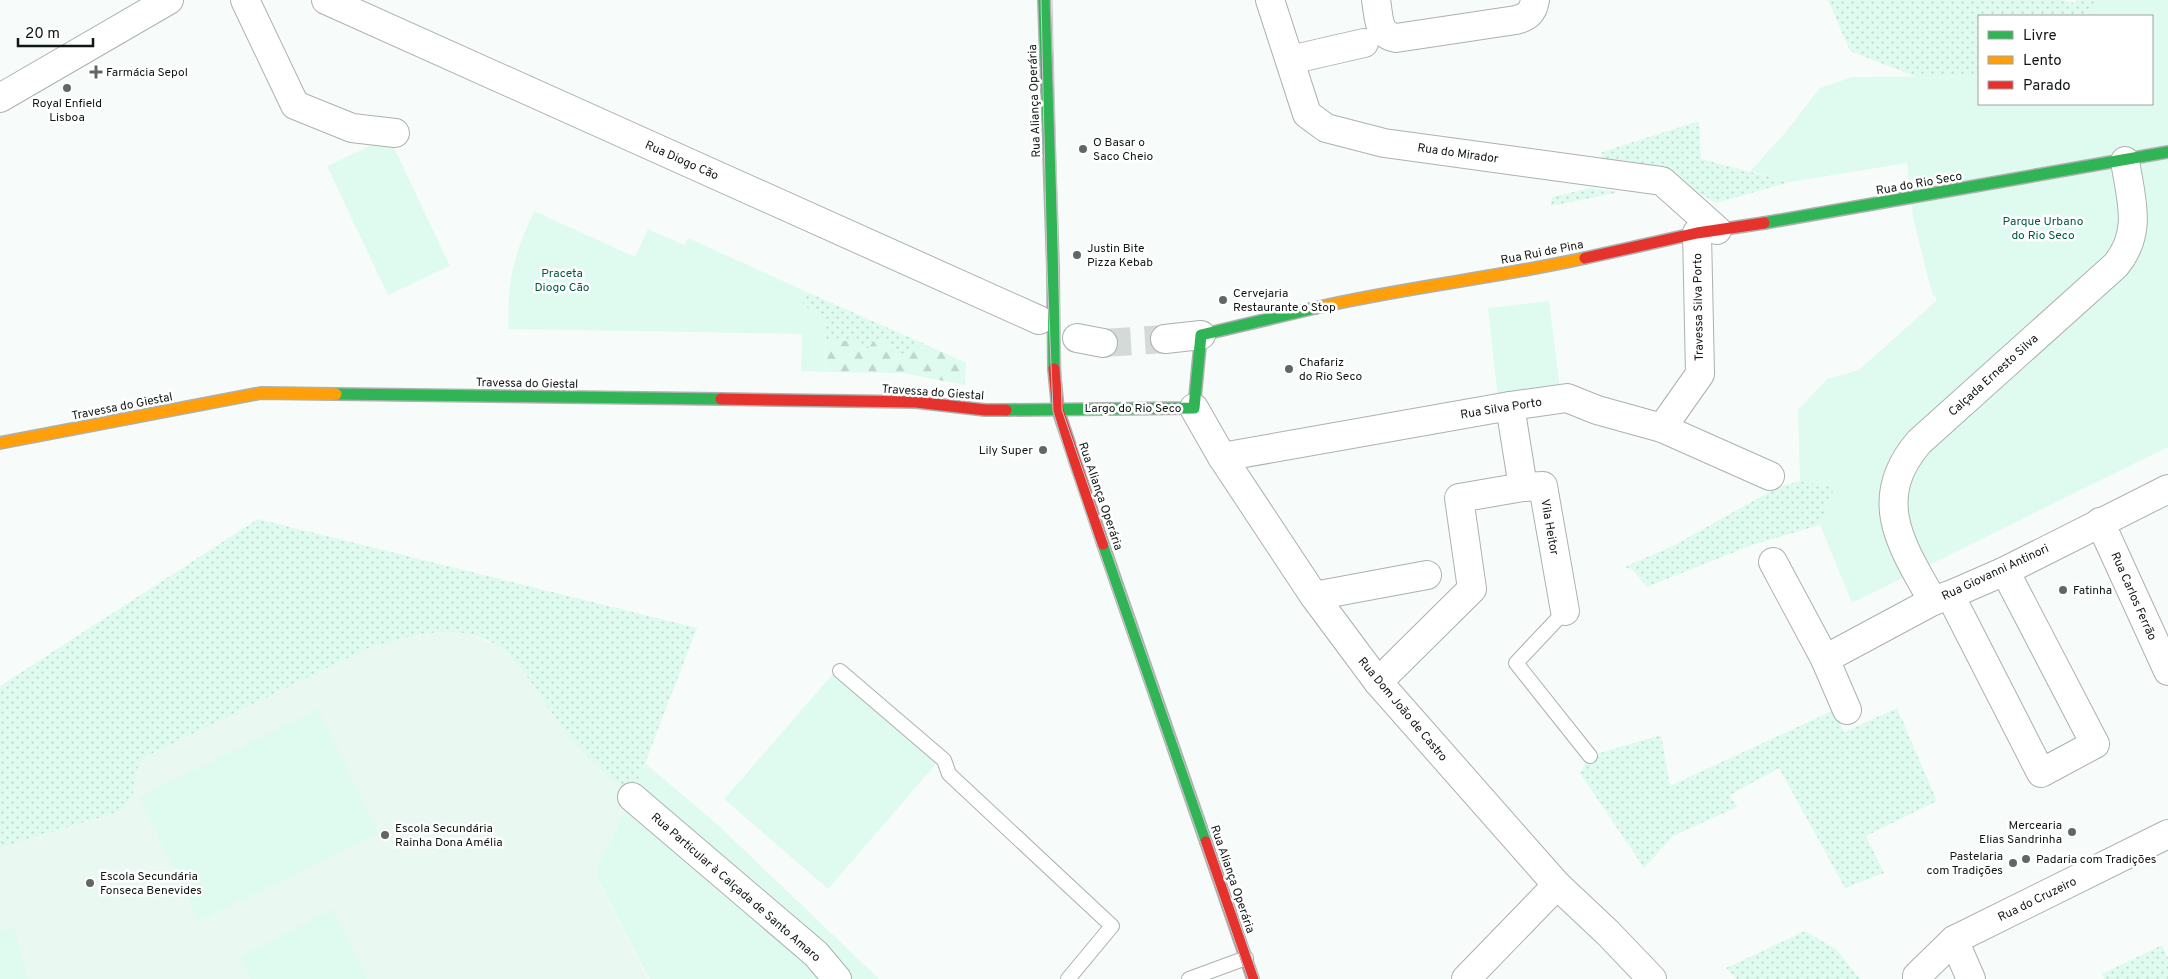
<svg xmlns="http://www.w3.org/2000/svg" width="2168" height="979" font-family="Overpass,sans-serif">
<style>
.built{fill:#e9f9f2}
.grass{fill:url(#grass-dots)}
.forest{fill:url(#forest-firs)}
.green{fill:#dffbef}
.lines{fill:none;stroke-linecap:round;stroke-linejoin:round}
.street-tunnel{stroke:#d4dad8;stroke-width:28;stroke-dasharray:28 14;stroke-linecap:butt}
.lane-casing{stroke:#acb1af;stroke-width:16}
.street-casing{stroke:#acb1af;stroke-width:30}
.fast-casing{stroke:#acb1af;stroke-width:14}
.slow-casing{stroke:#acb1af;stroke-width:14}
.jam-casing{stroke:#acb1af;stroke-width:14}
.lane{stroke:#fefffe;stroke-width:14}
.street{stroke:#fefffe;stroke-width:28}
.fast{stroke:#30b455;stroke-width:11}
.slow{stroke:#ff9f0a;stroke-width:11}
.jam{stroke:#e5322d;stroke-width:11}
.tram{stroke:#c8cbca;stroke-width:1}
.poi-dot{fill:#626764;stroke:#fff;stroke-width:2}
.labels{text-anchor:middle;stroke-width:5;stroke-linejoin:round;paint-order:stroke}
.poi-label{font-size:12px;fill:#111714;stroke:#fff;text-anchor:start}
.street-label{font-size:12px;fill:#111714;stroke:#fff}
.park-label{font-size:12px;fill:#045a41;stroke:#fff}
</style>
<defs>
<pattern id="grass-dots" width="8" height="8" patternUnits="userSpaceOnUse" patternTransform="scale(1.25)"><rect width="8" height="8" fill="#dffbef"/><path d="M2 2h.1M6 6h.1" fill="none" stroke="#bed6cc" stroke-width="1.8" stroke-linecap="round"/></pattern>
<pattern id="forest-firs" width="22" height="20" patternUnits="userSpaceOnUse" patternTransform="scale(1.25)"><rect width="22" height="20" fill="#dffbef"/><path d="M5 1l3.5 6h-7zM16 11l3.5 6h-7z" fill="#bed6cc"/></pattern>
</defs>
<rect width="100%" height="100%" fill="#f7fcfa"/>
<!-- built -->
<polygon class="built" points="447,630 471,634 499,647 517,663 574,742 632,797 595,872 648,979 0,979 0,848 121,811 130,801 134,775 138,765 145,757 366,649 404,637"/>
<!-- grass -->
<g class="grass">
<polygon points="1828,0 2062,0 2075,3 2076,0 2097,0 2085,16 1979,16 1979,76 1917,77 1850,51"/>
<polygon points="1699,121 1701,159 1790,182 1716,203 1668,176 1603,164 1602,152"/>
<polygon points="1591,188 1620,192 1551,206 1552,197"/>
<path d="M 807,292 L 929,346 L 923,348 L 912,347 L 907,353 L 898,355 L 872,343 L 867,349 C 853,348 839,331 826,342 L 826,316 L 801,305 Z"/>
<polygon points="1800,481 1836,486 1820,525 1752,545 1647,587 1632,569 1624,567 1671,547 1778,487"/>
<path d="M 258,519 L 697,628 L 632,797 C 613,779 591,762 574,742 C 553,718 538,689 518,665 C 476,614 419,633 366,649 L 145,757 C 129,776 138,788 129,802 C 127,805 124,808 121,811 L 0,848 L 0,686 Z"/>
<polygon points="1897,708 1937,801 1866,836 1884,873 1845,888 1779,768 1730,795 1737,807 1673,836 1644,868 1580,773 1590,756 1661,735 1670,786 1834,710 1844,732"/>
<polygon points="1805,931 1837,950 1860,979 1737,979 1726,968"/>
<polygon points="2162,945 2168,958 2168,979 2104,979 2102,974"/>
</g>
<!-- forest -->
<path class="forest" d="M 855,337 L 862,343 L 861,349 L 867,349 L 876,339 L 884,339 L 891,346 L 891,351 L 898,355 L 907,353 L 912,346 L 923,348 L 929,346 L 966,363 L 965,385 L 903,373 L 825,372 L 826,342 C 833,336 837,338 845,341 Z"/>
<!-- green -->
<g class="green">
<polygon points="2097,0 2168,0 2168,447 1852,603 1820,525 1835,486 1800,481 1798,410 1827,379 1859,370 1937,300 1932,293 1913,218 1907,163 1790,182 1750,171 1785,133 1820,88 1852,77 1979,76 1979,104 2152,104 2152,16 2085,16"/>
<polygon points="389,137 450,266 388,295 327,166"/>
<path d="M 534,211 L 635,257 L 648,229 L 684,245 L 688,238 L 807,292 L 802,305 L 826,316 L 825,372 L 801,371 L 802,334 L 508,329 C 509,315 508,300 510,286 C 513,259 523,235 534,211 Z"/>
<polygon points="1549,301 1560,389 1498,400 1488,308"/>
<polygon points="839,667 942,757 828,889 724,799"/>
<polygon points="318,709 379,833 198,921 139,797"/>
<polygon points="645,763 717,824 879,979 649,979 595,872 632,797"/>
<polygon points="333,909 367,979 251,979 240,956"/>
<polygon points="14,927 28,979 0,979 0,931"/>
</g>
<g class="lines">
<!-- street-tunnel -->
<polyline class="street-tunnel" points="1103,343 1165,339"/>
<!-- lane casing -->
<g class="lane-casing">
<g id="lane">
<polyline points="1565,611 1516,663 1590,756"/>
<polyline points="840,671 944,760 949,774 1112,926 1068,979"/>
<polyline points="1189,979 1246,958"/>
</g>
</g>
<!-- street casing -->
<g class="street-casing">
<g id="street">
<polyline points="245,0 295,105 352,128 395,133"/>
<polyline points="326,0 1039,320"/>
<polyline points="1270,0 1307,114 1326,128 1384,143 1662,181 1717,230"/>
<path d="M 1376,0 C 1379,16 1377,35 1396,38 L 1516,20 C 1528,17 1533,12 1535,0"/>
<polyline points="1290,60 1364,43"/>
<polyline points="0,98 169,0"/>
<polyline points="1077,338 1103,343"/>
<polyline points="1165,339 1201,335"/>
<polyline points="1510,406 1523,487 1543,486 1565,611"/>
<polyline points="1194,408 1222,457 1314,596 1378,682 1557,885 1608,933 1652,979"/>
<polyline points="1662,428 1700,374 1697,233"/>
<polyline points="1222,457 1510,406 1567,398 1597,410 1662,428 1770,476"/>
<polyline points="2100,522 2168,671"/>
<polyline points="1773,562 1825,659 1847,710"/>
<polyline points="1950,595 2041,773 2095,744 2005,571"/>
<polyline points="1314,596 1427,575"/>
<path d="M 1933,601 C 1901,545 1870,499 1919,442 L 2116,265 C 2143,232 2131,199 2125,161"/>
<polyline points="1825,659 1933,601 1950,595 2005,571 2168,489"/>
<polyline points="1378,682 1472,589 1459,498 1523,487"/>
<polyline points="632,797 816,954 837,979"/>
<polyline points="1954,940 1971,979"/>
<polyline points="1466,979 1557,885"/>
<polyline points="1917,979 1917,976 1954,940 2168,834"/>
</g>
</g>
<!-- fast casing -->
<g class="fast-casing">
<g id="fast">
<polyline points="1044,0 1053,269 1054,369"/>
<polyline points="1764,223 2168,152"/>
<polyline points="336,394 721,399"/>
<polyline points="1006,410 1194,408 1201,335 1315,308"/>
<polyline points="1103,544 1206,842"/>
</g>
</g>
<!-- slow casing -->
<g class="slow-casing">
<g id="slow">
<path d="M 1315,308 C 1405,287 1496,278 1585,258"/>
<polyline points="0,443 261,393 336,394"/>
</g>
</g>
<!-- jam casing -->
<g class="jam-casing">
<g id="jam">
<polyline points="1585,258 1697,233 1764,223"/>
<polyline points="1054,369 1058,410 1103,544"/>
<polyline points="721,399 916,402 985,410 1006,410"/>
<polyline points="1206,842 1253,979"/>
</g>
</g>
<!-- lane -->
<use href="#lane" class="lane"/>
<!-- street -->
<use href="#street" class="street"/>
<!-- fast -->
<use href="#fast" class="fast"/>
<!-- slow -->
<use href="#slow" class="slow"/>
<!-- jam -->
<use href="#jam" class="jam"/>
<!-- tram -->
<g class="tram">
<polyline points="1041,0 1047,269 1053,411 1069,464 1248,979"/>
<polyline points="1052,0 1062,410 1259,979"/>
</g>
</g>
<!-- markers -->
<g class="poi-dot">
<path d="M93.5 64.5h5v5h5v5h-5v5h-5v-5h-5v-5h5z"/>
<circle cx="67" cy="88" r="5"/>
<circle cx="1083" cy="149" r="5"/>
<circle cx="1077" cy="255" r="5"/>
<circle cx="1223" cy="300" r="5"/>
<circle cx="1289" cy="369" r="5"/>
<circle cx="1043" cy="450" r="5"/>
<circle cx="2063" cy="590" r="5"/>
<circle cx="2072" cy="832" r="5"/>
<circle cx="385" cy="835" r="5"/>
<circle cx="2026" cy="859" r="5"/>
<circle cx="2013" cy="863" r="5"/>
<circle cx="90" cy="883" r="5"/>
</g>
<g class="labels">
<!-- poi labels -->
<g class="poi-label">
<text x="106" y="76">Farmácia Sepol</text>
<text x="67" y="107" text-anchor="middle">Royal Enfield<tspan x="67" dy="14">Lisboa</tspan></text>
<text x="1093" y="146">O Basar o<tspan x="1093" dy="14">Saco Cheio</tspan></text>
<text x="1087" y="252">Justin Bite<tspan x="1087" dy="14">Pizza Kebab</tspan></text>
<text x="1233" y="297">Cervejaria<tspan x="1233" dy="14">Restaurante o Stop</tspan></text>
<text x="1299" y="366">Chafariz<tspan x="1299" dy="14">do Rio Seco</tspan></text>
<text x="1033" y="454" text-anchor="end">Lily Super</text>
<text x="2073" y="594">Fatinha</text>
<text x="2062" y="829" text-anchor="end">Mercearia<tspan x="2062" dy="14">Elias Sandrinha</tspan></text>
<text x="395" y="832">Escola Secundária<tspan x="395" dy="14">Rainha Dona Amélia</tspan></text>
<text x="2003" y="860" text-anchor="end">Pastelaria<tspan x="2003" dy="14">com Tradições</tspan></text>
<text x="2036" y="863">Padaria com Tradições</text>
<text x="100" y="880">Escola Secundária<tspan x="100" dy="14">Fonseca Benevides</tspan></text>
</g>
<!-- street labels -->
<g class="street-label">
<text transform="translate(1034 101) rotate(-92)" y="4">Rua Aliança Operária</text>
<text transform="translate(1458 153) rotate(8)" y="4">Rua do Mirador</text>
<text transform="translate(682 160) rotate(24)" y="4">Rua Diogo Cão</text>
<text transform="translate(1919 183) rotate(-10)" y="4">Rua do Rio Seco</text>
<text transform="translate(1542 252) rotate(-11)" y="4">Rua Rui de Pina</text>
<text transform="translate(1698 307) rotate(-91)" y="4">Travessa Silva Porto</text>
<text transform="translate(1993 375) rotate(-42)" y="4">Calçada Ernesto Silva</text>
<text transform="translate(527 383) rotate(1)" y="4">Travessa do Giestal</text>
<text transform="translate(933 392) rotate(4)" y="4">Travessa do Giestal</text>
<text transform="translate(122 406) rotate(-11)" y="4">Travessa do Giestal</text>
<text x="1133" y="412">Largo do Rio Seco</text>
<text transform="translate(1501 408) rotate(-9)" y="4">Rua Silva Porto</text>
<text transform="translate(1101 496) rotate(71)" y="4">Rua Aliança Operária</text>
<text transform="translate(1550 527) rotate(80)" y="4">Vila Heitor</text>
<text transform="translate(1995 572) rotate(-25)" y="4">Rua Giovanni Antinori</text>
<text transform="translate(2134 596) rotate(66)" y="4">Rua Carlos Ferrão</text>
<text transform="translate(1403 709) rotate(50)" y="4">Rua Dom João de Castro</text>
<text transform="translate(1233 879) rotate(71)" y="4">Rua Aliança Operária</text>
<text transform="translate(736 887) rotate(41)" y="4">Rua Particular à Calçada de Santo Amaro</text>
<text transform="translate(2037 899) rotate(-26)" y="4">Rua do Cruzeiro</text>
</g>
<!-- park labels -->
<g class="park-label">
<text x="2043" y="225">Parque Urbano<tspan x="2043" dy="14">do Rio Seco</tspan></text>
<text x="562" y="277">Praceta<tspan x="562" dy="14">Diogo Cão</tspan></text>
</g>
</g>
<!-- legend -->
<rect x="1978" y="15" width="175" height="90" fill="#ffffff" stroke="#a0a2a1"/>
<rect x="1988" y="31" width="25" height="8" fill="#30b455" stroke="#a0a2a1"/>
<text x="2023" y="40" font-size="15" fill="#111714">Livre</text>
<rect x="1988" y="56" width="25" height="8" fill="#ff9f0a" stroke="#a0a2a1"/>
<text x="2023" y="65" font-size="15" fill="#111714">Lento</text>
<rect x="1988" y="81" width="25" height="8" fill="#e5322d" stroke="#a0a2a1"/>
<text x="2023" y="90" font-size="15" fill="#111714">Parado</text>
<!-- scale -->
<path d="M18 38v8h75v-8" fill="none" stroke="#111714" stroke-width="2.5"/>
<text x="25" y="38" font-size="15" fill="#111714" stroke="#ffffff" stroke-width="4" paint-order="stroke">20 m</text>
</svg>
